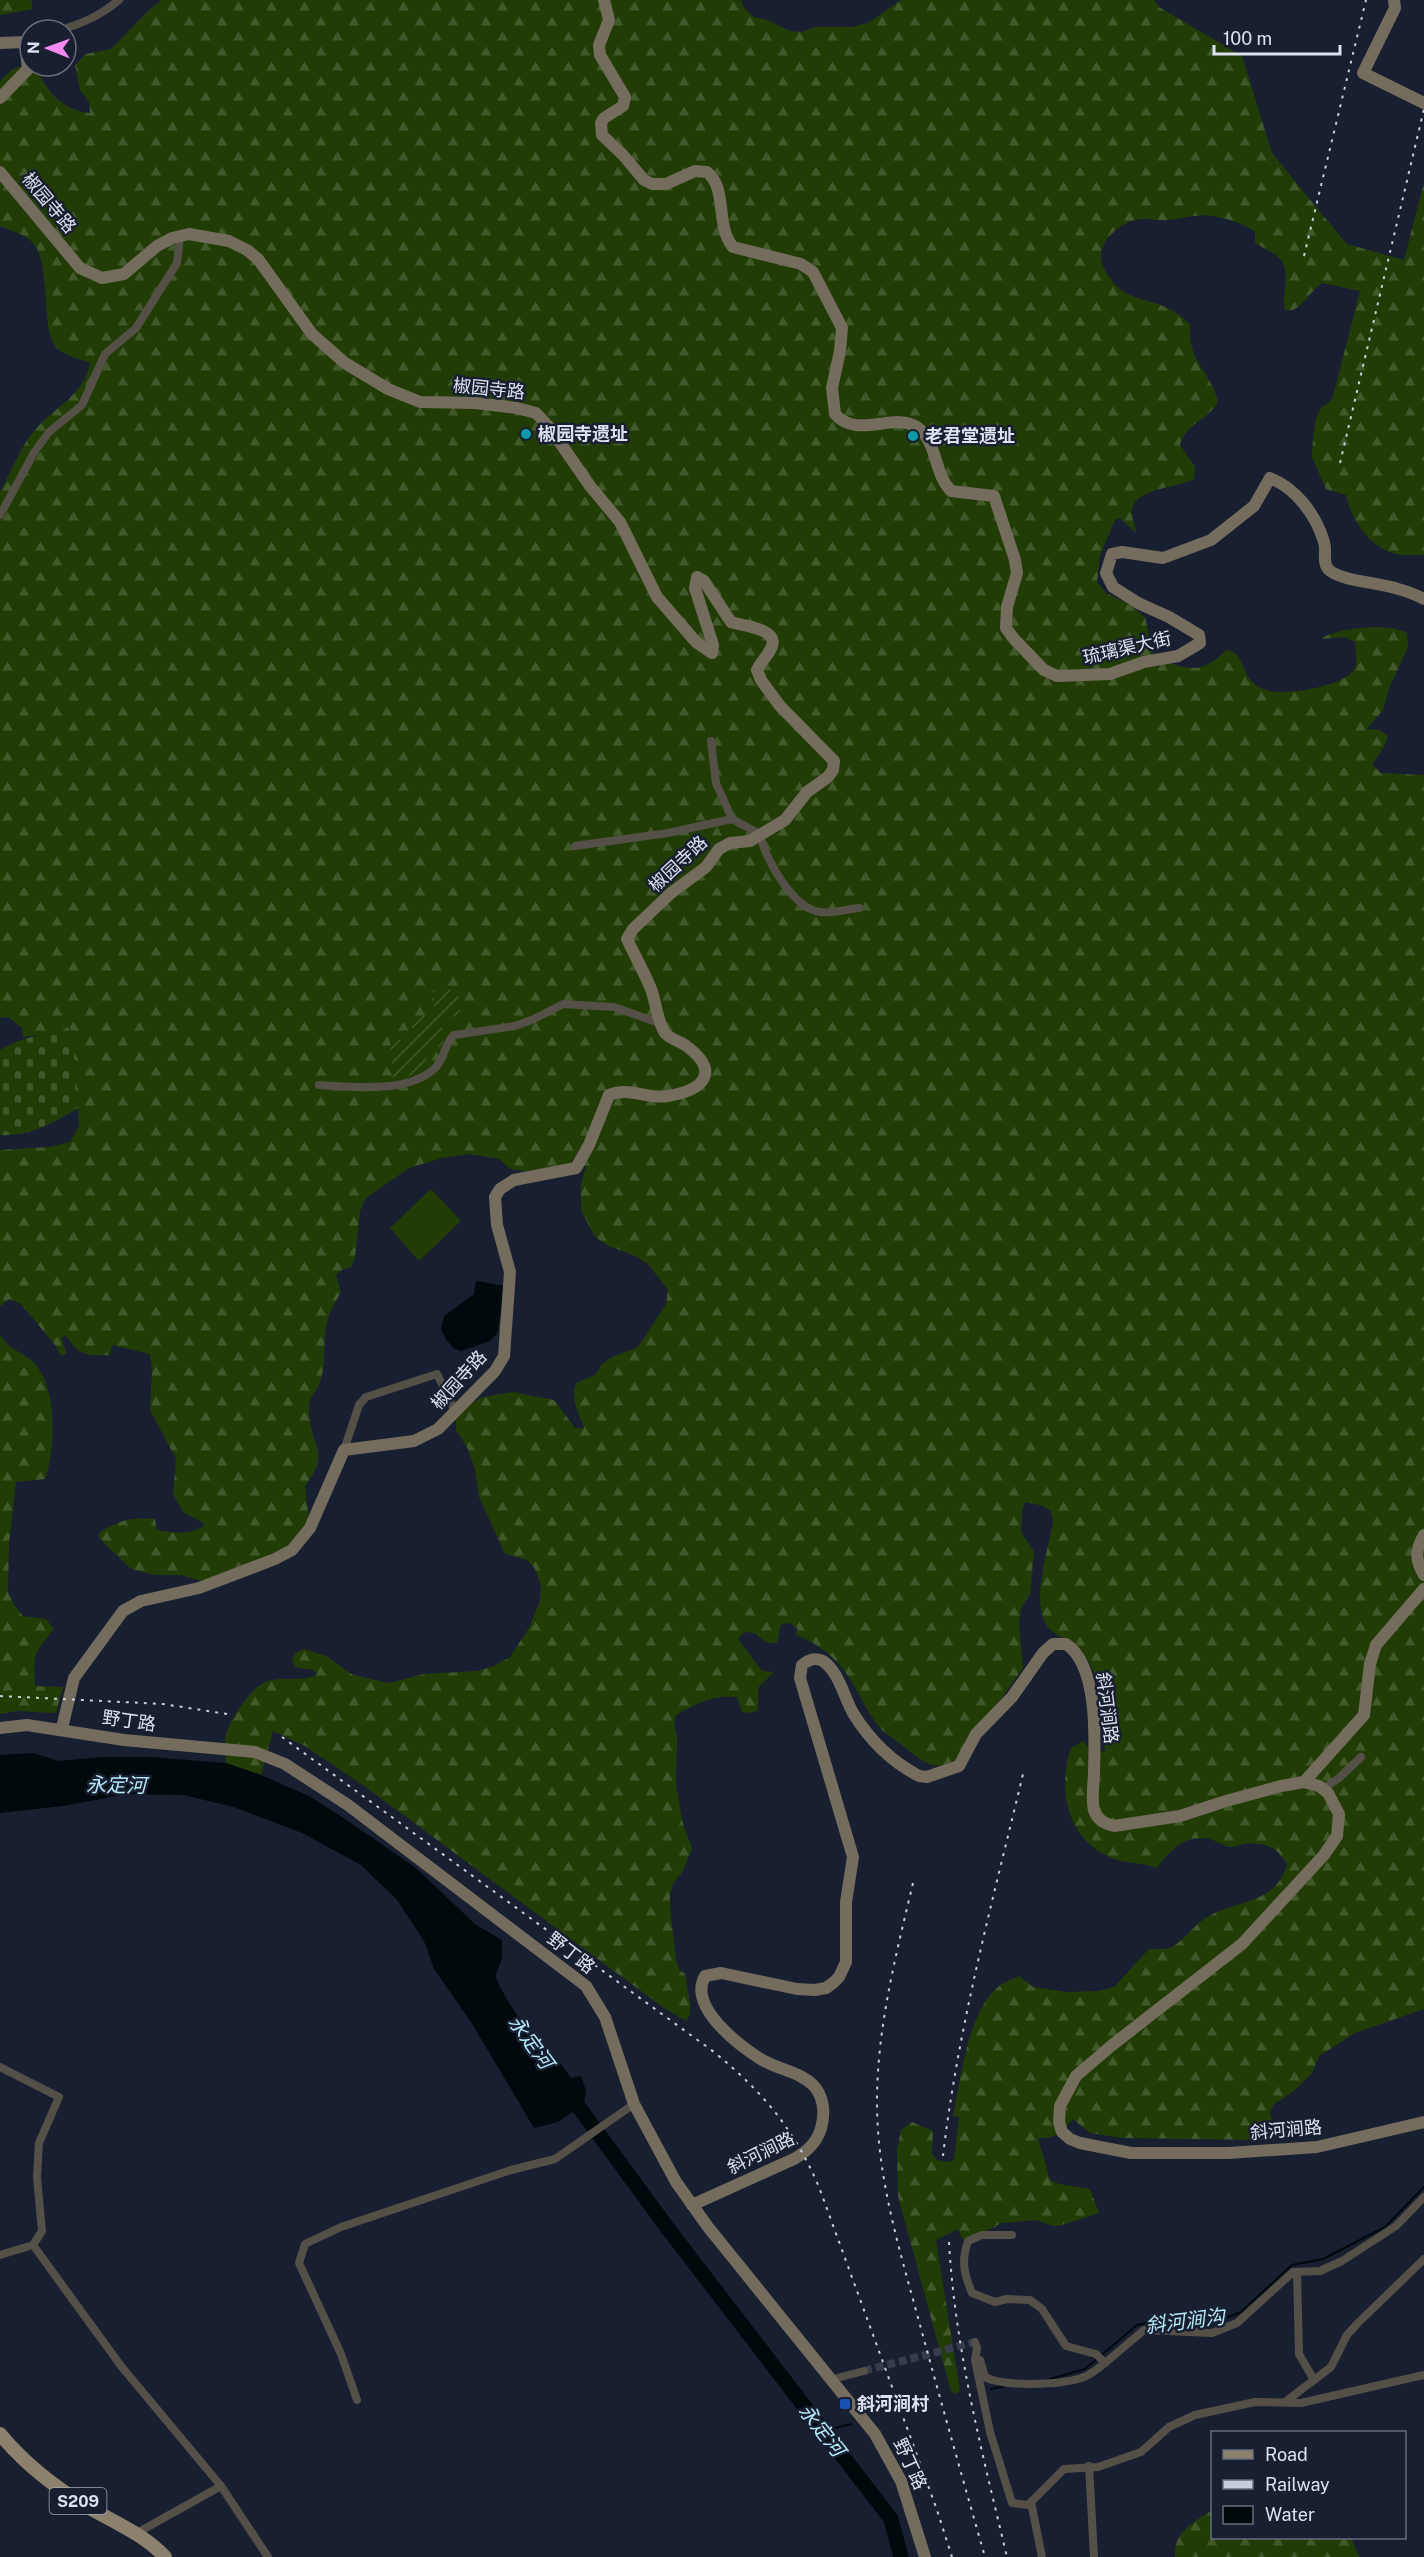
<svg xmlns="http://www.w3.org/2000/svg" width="1424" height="2557" font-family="'Public Sans','Noto Sans SC',sans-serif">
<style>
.grass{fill:#213d05}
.forest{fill:url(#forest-firs)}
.cemetery{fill:url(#cemetery-stones)}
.garden{fill:url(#garden-furrows)}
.water{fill:#00090c}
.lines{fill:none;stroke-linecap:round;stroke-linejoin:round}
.stream{stroke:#00090c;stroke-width:2}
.river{stroke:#00090c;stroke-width:15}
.street-tunnel{stroke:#363c4e;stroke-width:8;stroke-dasharray:8 4;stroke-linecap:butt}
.street{stroke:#555047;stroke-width:8}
.secondary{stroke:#746c5d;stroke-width:12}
.primary{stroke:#8b816d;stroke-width:14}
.rail{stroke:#c9cedc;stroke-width:2;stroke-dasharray:3 6;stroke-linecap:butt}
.culture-dot{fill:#0f9aa8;stroke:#181f31;stroke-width:2}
.transit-dot{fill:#1a4fb4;stroke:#181f31;stroke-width:2}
.labels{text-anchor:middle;stroke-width:5;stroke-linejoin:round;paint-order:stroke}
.shield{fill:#181f31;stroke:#a2a8b6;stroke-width:1.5}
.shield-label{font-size:16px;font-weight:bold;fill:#dde2ef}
.street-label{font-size:18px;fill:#dde2ef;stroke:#181f31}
.poi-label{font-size:18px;font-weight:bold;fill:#dde2ef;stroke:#181f31;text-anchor:start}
.water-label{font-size:20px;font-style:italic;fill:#b5e9f8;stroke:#181f31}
</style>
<defs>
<pattern id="forest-firs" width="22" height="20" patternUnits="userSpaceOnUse" patternTransform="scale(1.5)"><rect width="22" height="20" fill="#213d05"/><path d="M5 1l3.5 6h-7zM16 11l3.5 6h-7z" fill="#41592a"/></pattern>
<pattern id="cemetery-stones" width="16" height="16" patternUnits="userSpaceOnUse" patternTransform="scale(1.5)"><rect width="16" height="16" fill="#213d05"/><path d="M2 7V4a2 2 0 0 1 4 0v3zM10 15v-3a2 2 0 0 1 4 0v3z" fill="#41592a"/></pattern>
<pattern id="garden-furrows" width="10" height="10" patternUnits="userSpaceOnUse" patternTransform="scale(1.5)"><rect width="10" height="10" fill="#213d05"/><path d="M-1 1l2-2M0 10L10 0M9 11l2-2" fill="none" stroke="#41592a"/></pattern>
</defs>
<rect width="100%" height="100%" fill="#181f31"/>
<!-- grass -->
<polygon class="grass" points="431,1189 461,1221 419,1261 390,1228"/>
<!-- forest -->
<g class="forest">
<polygon points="0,0 31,0 33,9 0,15"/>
<path d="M 162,0 L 741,0 L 744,8 L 754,17 L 767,20 L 790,31 L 801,32 L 816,27 L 851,27 L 868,23 L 901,0 L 1154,0 L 1159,7 L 1242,56 L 1272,153 L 1302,190 L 1347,244 L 1404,260 L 1424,182 L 1424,555 C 1412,555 1398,556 1387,551 C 1366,542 1350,516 1346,495 L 1326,489 L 1312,457 L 1313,437 L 1316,418 L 1321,408 L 1332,400 L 1360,291 L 1322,283 C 1310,290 1300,314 1285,310 C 1281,294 1292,271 1280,259 C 1274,252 1263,248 1255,243 L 1255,232 C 1243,223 1228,219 1213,216 C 1197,213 1182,219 1167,220 C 1158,221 1149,218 1140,219 C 1119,222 1093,245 1103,266 C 1124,312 1159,290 1190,325 C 1187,362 1211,371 1218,402 C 1208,420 1185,424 1180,445 L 1195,467 L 1194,479 C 1177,489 1130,487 1132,514 C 1132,521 1136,526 1136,533 L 1120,518 L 1115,520 L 1100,555 L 1097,582 L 1106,593 L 1130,605 L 1145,617 L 1153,653 L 1157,659 C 1188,669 1201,676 1226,650 C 1248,653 1237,676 1261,688 C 1278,698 1343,687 1354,670 C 1358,662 1356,650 1355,642 L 1345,637 L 1321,639 C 1338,627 1389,623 1407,633 L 1408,647 L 1390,686 L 1383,710 L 1367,729 L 1380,730 L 1388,736 L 1384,747 L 1372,765 L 1381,773 L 1424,775 L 1424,2009 L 1355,2033 L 1319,2056 L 1312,2073 L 1295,2090 L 1273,2105 L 1270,2113 L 1275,2135 L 1261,2140 L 1123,2138 L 1090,2133 L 1073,2119 C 1061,2132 1056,2139 1038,2138 L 1050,2180 L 1059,2184 L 1090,2189 L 1099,2213 L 1062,2225 L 1053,2226 L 1036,2220 L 1000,2223 C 990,2233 974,2231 963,2240 L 958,2229 L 936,2240 L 960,2391 L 954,2394 L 950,2388 L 898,2196 L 897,2150 L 901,2130 L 912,2122 L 933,2131 L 932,2154 L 937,2160 L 951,2162 L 954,2159 L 959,2117 L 953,2116 C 961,2080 967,2016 995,1990 C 1001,1983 1010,1980 1019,1976 L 1033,1987 L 1067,1992 L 1099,1991 L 1114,1987 L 1149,1949 C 1156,1949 1166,1950 1172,1947 C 1181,1943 1195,1924 1207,1917 C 1236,1900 1277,1904 1287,1864 C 1276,1847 1267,1842 1245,1844 C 1241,1844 1236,1847 1232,1847 C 1224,1847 1217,1841 1210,1839 C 1185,1834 1171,1849 1157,1868 C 1142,1862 1126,1864 1112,1858 C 1067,1840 1057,1790 1071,1748 L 1083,1741 L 1089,1748 L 1105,1752 C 1103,1719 1104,1676 1080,1650 C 1069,1638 1052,1637 1045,1622 C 1032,1597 1049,1548 1053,1521 L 1051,1511 L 1040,1505 L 1025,1502 L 1022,1511 L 1021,1532 L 1034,1552 L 1030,1593 L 1021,1608 L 1019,1624 L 1023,1668 L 998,1703 L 971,1732 L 964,1743 L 962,1756 C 935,1775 923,1762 902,1745 C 895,1739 886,1734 880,1728 C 865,1710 857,1687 843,1669 C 831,1653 813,1642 795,1634 L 798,1629 L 789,1623 L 781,1624 L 777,1643 C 767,1644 762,1640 755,1633 L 744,1632 L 738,1639 L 762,1671 L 774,1672 L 758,1688 L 758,1710 L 752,1713 L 742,1712 L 737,1697 C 715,1694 695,1704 676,1715 L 674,1724 L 677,1736 L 676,1785 L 683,1824 L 692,1848 L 683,1871 L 674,1882 L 670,1893 L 670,1907 L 676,1960 L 679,1969 L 685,1974 L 690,2004 L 690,2014 L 686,2021 L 664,2008 L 367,1788 L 305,1746 L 273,1731 L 261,1775 L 226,1763 C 226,1755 224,1747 225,1739 C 228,1722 251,1686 268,1681 C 284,1676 304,1683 317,1674 L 313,1670 L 295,1667 L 292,1660 L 295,1653 L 304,1649 L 326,1656 L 353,1675 L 389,1683 L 424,1674 L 478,1671 L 494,1666 L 510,1657 L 529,1628 L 540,1601 L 541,1585 L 535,1569 L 527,1560 L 505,1554 L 479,1497 L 475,1469 L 468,1449 L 456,1430 L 456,1419 L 464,1409 L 480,1398 L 494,1395 L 513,1392 L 554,1400 L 575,1428 L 584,1428 C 579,1413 570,1399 576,1383 L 595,1375 L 602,1364 L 612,1357 L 638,1347 L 666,1304 L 668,1290 L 648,1264 L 635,1256 L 609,1246 L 595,1237 L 581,1210 L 581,1184 L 586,1166 L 569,1165 L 525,1171 L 510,1169 L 499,1159 L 469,1154 L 442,1158 L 409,1168 L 366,1198 L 360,1211 L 355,1258 L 351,1267 L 343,1269 L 336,1275 L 341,1292 C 336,1301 330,1311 327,1322 C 322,1341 327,1363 320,1382 C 317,1392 309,1396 309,1407 C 308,1446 333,1449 305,1486 L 309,1520 L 286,1549 L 202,1581 L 181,1575 L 156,1575 L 131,1569 L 99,1538 L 99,1533 C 120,1520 130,1517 155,1519 L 157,1530 C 172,1533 193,1536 205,1524 L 183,1512 L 173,1494 L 176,1459 L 150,1410 L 152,1371 L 150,1354 L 112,1345 L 110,1355 C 86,1356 78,1355 66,1335 L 61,1338 L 67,1353 L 61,1356 L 56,1346 L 20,1303 L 9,1299 L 0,1306 L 0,1150 L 49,1147 L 70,1142 L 79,1126 L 76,1072 L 70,1027 L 53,1033 L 23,1037 L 22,1028 L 8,1017 L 0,1018 L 0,492 C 10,474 21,446 34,431 C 54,407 84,396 90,363 C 79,359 64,356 56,347 C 40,328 52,265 33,243 C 24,233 11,231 0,226 L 0,81 C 15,66 16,66 36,66 C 45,91 62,110 90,113 L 89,102 L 80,90 L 75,65 L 86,54 L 111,49 L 150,9 Z"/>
<path d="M 0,1334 C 6,1348 20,1351 31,1360 C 58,1383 56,1449 45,1479 L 16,1482 L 9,1544 L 8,1593 L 15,1606 L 23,1616 L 46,1619 L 54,1629 C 34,1654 33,1653 35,1686 L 63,1687 L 56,1713 L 17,1711 L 0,1714 Z"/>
<path d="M 1212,2510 L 1212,2538 L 1351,2538 L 1359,2557 L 1175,2557 C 1173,2531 1195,2522 1212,2510 Z"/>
</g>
<!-- cemetery -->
<path class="cemetery" d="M 70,1027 L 76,1072 L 78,1108 C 53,1123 29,1137 0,1135 L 0,1050 C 27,1034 43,1037 70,1027 Z"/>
<!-- garden -->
<polygon class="garden" points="458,989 460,1016 441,1018 444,1046 425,1048 428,1074 393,1077 390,1041 413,1038 411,1017 435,1015 433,991"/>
<!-- water -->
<g class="water">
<polygon points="476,1281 505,1286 497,1334 490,1341 461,1351 455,1349 446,1340 441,1329 444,1316 474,1294"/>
<path d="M 33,1753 L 59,1761 L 102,1757 L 150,1757 L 226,1763 L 261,1775 L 309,1796 L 345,1819 L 416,1868 L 476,1925 L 502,1940 L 502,1959 L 495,1976 C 506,2001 521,2023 540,2042 C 551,2054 562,2064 571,2078 L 581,2076 L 586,2090 L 584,2104 L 558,2122 L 534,2128 L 471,2022 L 434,1969 L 424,1941 L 397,1900 L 361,1865 L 302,1833 L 234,1807 L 183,1795 L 127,1794 L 63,1806 L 0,1813 L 0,1755 Z"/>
</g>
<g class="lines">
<!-- stream -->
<g class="stream">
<polyline points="1050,2379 1085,2369 1137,2325 1151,2322 1200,2323 1221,2320 1241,2312 1292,2265 1323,2259 1385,2227 1424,2187"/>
<polyline points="991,2389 1005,2386"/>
<polyline points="823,2431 851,2424"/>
</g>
<!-- river -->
<polyline class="river" points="567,2091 669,2230 891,2519 901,2557"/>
<!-- street-tunnel -->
<polyline class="street-tunnel" points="864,2371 975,2342"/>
<!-- street -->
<g class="street">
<path d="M 60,30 C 84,23 101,15 119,0"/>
<polyline points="0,515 35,451 49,432 82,405 105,354 136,328 177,263 180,236"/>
<path d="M 711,741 L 716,783 L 732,819 L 760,834 C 764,858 794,910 821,912 C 832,914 847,909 859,908"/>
<polyline points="575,846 668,833 732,819"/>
<path d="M 319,1085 C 354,1087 410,1094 436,1067 C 445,1058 444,1044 454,1035 L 515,1026 L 534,1019 L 563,1004 L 614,1007 L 662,1024"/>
<polyline points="344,1450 359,1405 366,1397 437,1374 456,1413"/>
<polyline points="1323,1789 1339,1778 1361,1757"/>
<polyline points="0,2067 59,2097 39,2143 37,2177 42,2231 33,2245 0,2255"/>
<path d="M 1012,2235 L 982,2235 L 968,2241 C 961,2261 964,2274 972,2293 L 995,2302 L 1007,2299 L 1030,2300 L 1042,2309 L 1066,2346 L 1096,2354 L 1105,2363 L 1144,2330 L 1212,2333 L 1237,2323 L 1293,2272 L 1320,2271 L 1342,2261 L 1396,2226 L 1424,2197"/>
<polyline points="33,2245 121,2366 221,2486 268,2557"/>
<polyline points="1297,2272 1299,2354 1314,2380"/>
<polyline points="975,2342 977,2348 975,2360 990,2432 1012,2503 1028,2505 1064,2469 1098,2467 1141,2452 1169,2427 1195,2415 1255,2402 1301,2403 1424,2375"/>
<path d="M 980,2360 L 985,2377 C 1003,2387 1060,2385 1081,2378 C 1090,2376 1098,2368 1105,2363"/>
<polyline points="833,2379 864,2371"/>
<polyline points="357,2400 341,2354 299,2263 305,2244 341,2227 511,2170 555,2159 634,2104"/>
<polyline points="1285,2402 1331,2367 1347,2335 1358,2323 1424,2259"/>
<polyline points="1089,2466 1094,2557"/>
<polyline points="1031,2502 1042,2557"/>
<polyline points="135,2534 221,2486"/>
</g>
<!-- secondary -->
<g class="secondary">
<path d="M 604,0 L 609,20 L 599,45 L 600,55 L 625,97 L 623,106 L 604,118 L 601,123 L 602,135 L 623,155 L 644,180 L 652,184 L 666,184 L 695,171 L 707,172 C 728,189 715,226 733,247 L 801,264 L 813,272 L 842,328 L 840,351 L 832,388 L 835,414 C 856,439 893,413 915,426 C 938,439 933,473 951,491 L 994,496 L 1015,560 L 1017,573 L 1007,607 L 1006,628 L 1014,639 L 1044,670 L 1057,676 L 1110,674 L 1144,662 L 1178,656 L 1200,643 L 1199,635 L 1169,617 L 1138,603 L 1113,587 L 1106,573 L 1112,554 L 1122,552 L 1163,558 L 1211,540 L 1254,506 L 1270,478 C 1296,488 1316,515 1324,542 C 1327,551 1322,561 1328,569 C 1339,581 1382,583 1398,589 C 1407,591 1416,595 1424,599"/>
<polyline points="1394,0 1395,8 1363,73 1424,103"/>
<polyline points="0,43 25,42 28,69 0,98"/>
<path d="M 0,172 L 80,268 L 102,278 L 124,274 L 157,246 L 172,238 L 189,234 L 229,241 L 247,250 L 258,259 L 312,334 L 345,363 L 388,389 L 420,402 L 475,403 L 517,408 L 536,413 L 550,428 L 590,486 L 620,522 L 657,597 L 696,642 L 712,653 L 713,645 L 695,588 L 697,577 L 704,581 L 731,622 C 742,626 778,628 772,646 C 769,655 761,661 757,670 L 761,680 L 780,706 L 834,761 L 833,770 L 828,777 L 807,792 L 785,820 L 750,841 L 730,843 L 719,849 L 706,867 L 671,893 L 633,929 L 627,939 C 635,956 644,972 651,989 C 656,1002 657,1021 665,1033 C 670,1039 679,1041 685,1045 C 721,1071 705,1090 668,1096 C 648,1100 629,1086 609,1095 L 589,1145 L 576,1168 L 514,1180 L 500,1189 L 495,1197 L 497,1225 L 510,1272 L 504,1356 L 495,1371 L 438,1429 L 414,1441 L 344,1450 L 310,1528 L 292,1550 L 275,1559 L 199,1588 L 141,1601 L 123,1611 L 74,1678 L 62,1728"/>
<path d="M 1424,1535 C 1415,1550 1415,1560 1424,1575"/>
<polyline points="0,1728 27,1725 124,1740 255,1752 285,1764 348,1805 586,1986 605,2017 634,2104 676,2182 708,2227 875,2434 901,2481 925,2557"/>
<polyline points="1304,1782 1364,1715 1370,1664 1376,1645 1424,1589"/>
<path d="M 692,2205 L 794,2159 C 808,2151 819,2141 822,2124 C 825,2111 823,2095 813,2085 C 799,2071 775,2069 759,2058 C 736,2043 688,2006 705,1976 L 721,1973 L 797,1989 L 815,1990 L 826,1988 L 833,1983 L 839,1977 L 846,1962 L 846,1902 L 853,1857 L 800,1678 L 802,1665 C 808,1660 816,1657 823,1661 C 839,1672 844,1697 853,1713 C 869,1739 892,1762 919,1776 L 927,1777 L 959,1766 L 976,1734 L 1012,1697 L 1043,1653 L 1053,1644 L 1066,1644 C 1098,1665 1095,1737 1094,1772 C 1094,1784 1091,1798 1094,1810 C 1097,1820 1105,1824 1114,1826 L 1180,1816 L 1226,1801 L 1281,1786 L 1304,1782 L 1319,1786 L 1328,1793 L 1339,1814 L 1337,1836 L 1324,1855 L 1242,1944 L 1111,2046 L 1076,2076 L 1060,2106 L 1059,2122 L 1062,2132 L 1070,2139 L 1080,2143 L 1131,2153 L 1228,2153 L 1317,2147 L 1424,2122"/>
</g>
<!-- primary -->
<path class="primary" d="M 0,2434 C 25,2464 54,2487 88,2507 C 114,2522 145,2535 165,2557"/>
<!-- rail -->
<g class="rail">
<polyline points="1304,256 1366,0"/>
<polyline points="1340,463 1424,109"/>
<polyline points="0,1696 163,1704 227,1714"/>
<path d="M 282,1737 L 714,2052 C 763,2092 794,2129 819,2187 L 937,2510 L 952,2557"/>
<path d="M 913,1883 C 896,1955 877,2027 877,2102 C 877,2179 900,2251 920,2325 C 941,2402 963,2480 985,2557"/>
<path d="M 943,2156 C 958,2027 993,1900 1023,1774"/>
<path d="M 949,2242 C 955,2349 982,2452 1007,2557"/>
</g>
</g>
<!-- markers -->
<g class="culture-dot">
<circle cx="526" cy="434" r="6"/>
<circle cx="913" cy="436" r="6"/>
</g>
<rect class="transit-dot" x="839" y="2398" width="12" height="12" rx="3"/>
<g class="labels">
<!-- shield labels -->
<rect class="shield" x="49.5" y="2488" width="57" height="26" rx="4.5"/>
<g class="shield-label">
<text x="78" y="2507">S209</text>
</g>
<!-- street labels -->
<g class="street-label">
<text transform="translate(49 203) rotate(50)" y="6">椒园寺路</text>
<text transform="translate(489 389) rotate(6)" y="6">椒园寺路</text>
<text transform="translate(1127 648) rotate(-13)" y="6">琉璃渠大街</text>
<text transform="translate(678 864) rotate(-43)" y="6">椒园寺路</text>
<text transform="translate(459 1380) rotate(-48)" y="6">椒园寺路</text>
<text transform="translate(1107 1708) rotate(83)" y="6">斜河涧路</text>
<text transform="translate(129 1721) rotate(8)" y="6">野丁路</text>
<text transform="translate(571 1953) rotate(38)" y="6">野丁路</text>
<text transform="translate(1286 2130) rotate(-5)" y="6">斜河涧路</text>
<text transform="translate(761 2153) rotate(-26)" y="6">斜河涧路</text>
<text transform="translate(910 2464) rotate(65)" y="6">野丁路</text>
</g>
<!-- poi labels -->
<g class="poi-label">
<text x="538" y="440">椒园寺遗址</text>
<text x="925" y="442">老君堂遗址</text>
<text x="857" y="2410">斜河涧村</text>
</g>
<!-- water labels -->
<g class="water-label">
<text transform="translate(116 1785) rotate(1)" y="7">永定河</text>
<text transform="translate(531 2042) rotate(54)" y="7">永定河</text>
<text transform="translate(1185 2321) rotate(-7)" y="7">斜河涧沟</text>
<text transform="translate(822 2430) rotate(52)" y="7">永定河</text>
</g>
</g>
<!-- legend -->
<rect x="1211" y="2431" width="195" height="108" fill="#181f31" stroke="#676d7d" stroke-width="1.5"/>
<rect x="1223" y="2450" width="30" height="9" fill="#8b816d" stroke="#676d7d" stroke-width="1.5"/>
<text x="1265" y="2461" font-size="18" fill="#dde2ef">Road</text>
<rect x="1223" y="2480" width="30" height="9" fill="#c9cedc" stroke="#676d7d" stroke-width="1.5"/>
<text x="1265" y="2491" font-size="18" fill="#dde2ef">Railway</text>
<rect x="1223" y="2506" width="30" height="18" fill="#00090c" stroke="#676d7d" stroke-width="1.5"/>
<text x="1265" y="2521" font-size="18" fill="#dde2ef">Water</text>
<!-- north arrow -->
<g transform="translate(48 48) rotate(271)"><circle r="28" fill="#181f31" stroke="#676d7d" stroke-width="1.5"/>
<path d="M0-4.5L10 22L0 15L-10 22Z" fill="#f489ef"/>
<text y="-9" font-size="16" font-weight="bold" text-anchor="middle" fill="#dde2ef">N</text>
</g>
<!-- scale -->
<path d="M1214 45v9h126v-9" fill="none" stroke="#dde2ef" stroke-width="3"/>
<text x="1223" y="45" font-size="18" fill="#dde2ef" stroke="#181f31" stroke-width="4.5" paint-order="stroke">100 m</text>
</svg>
